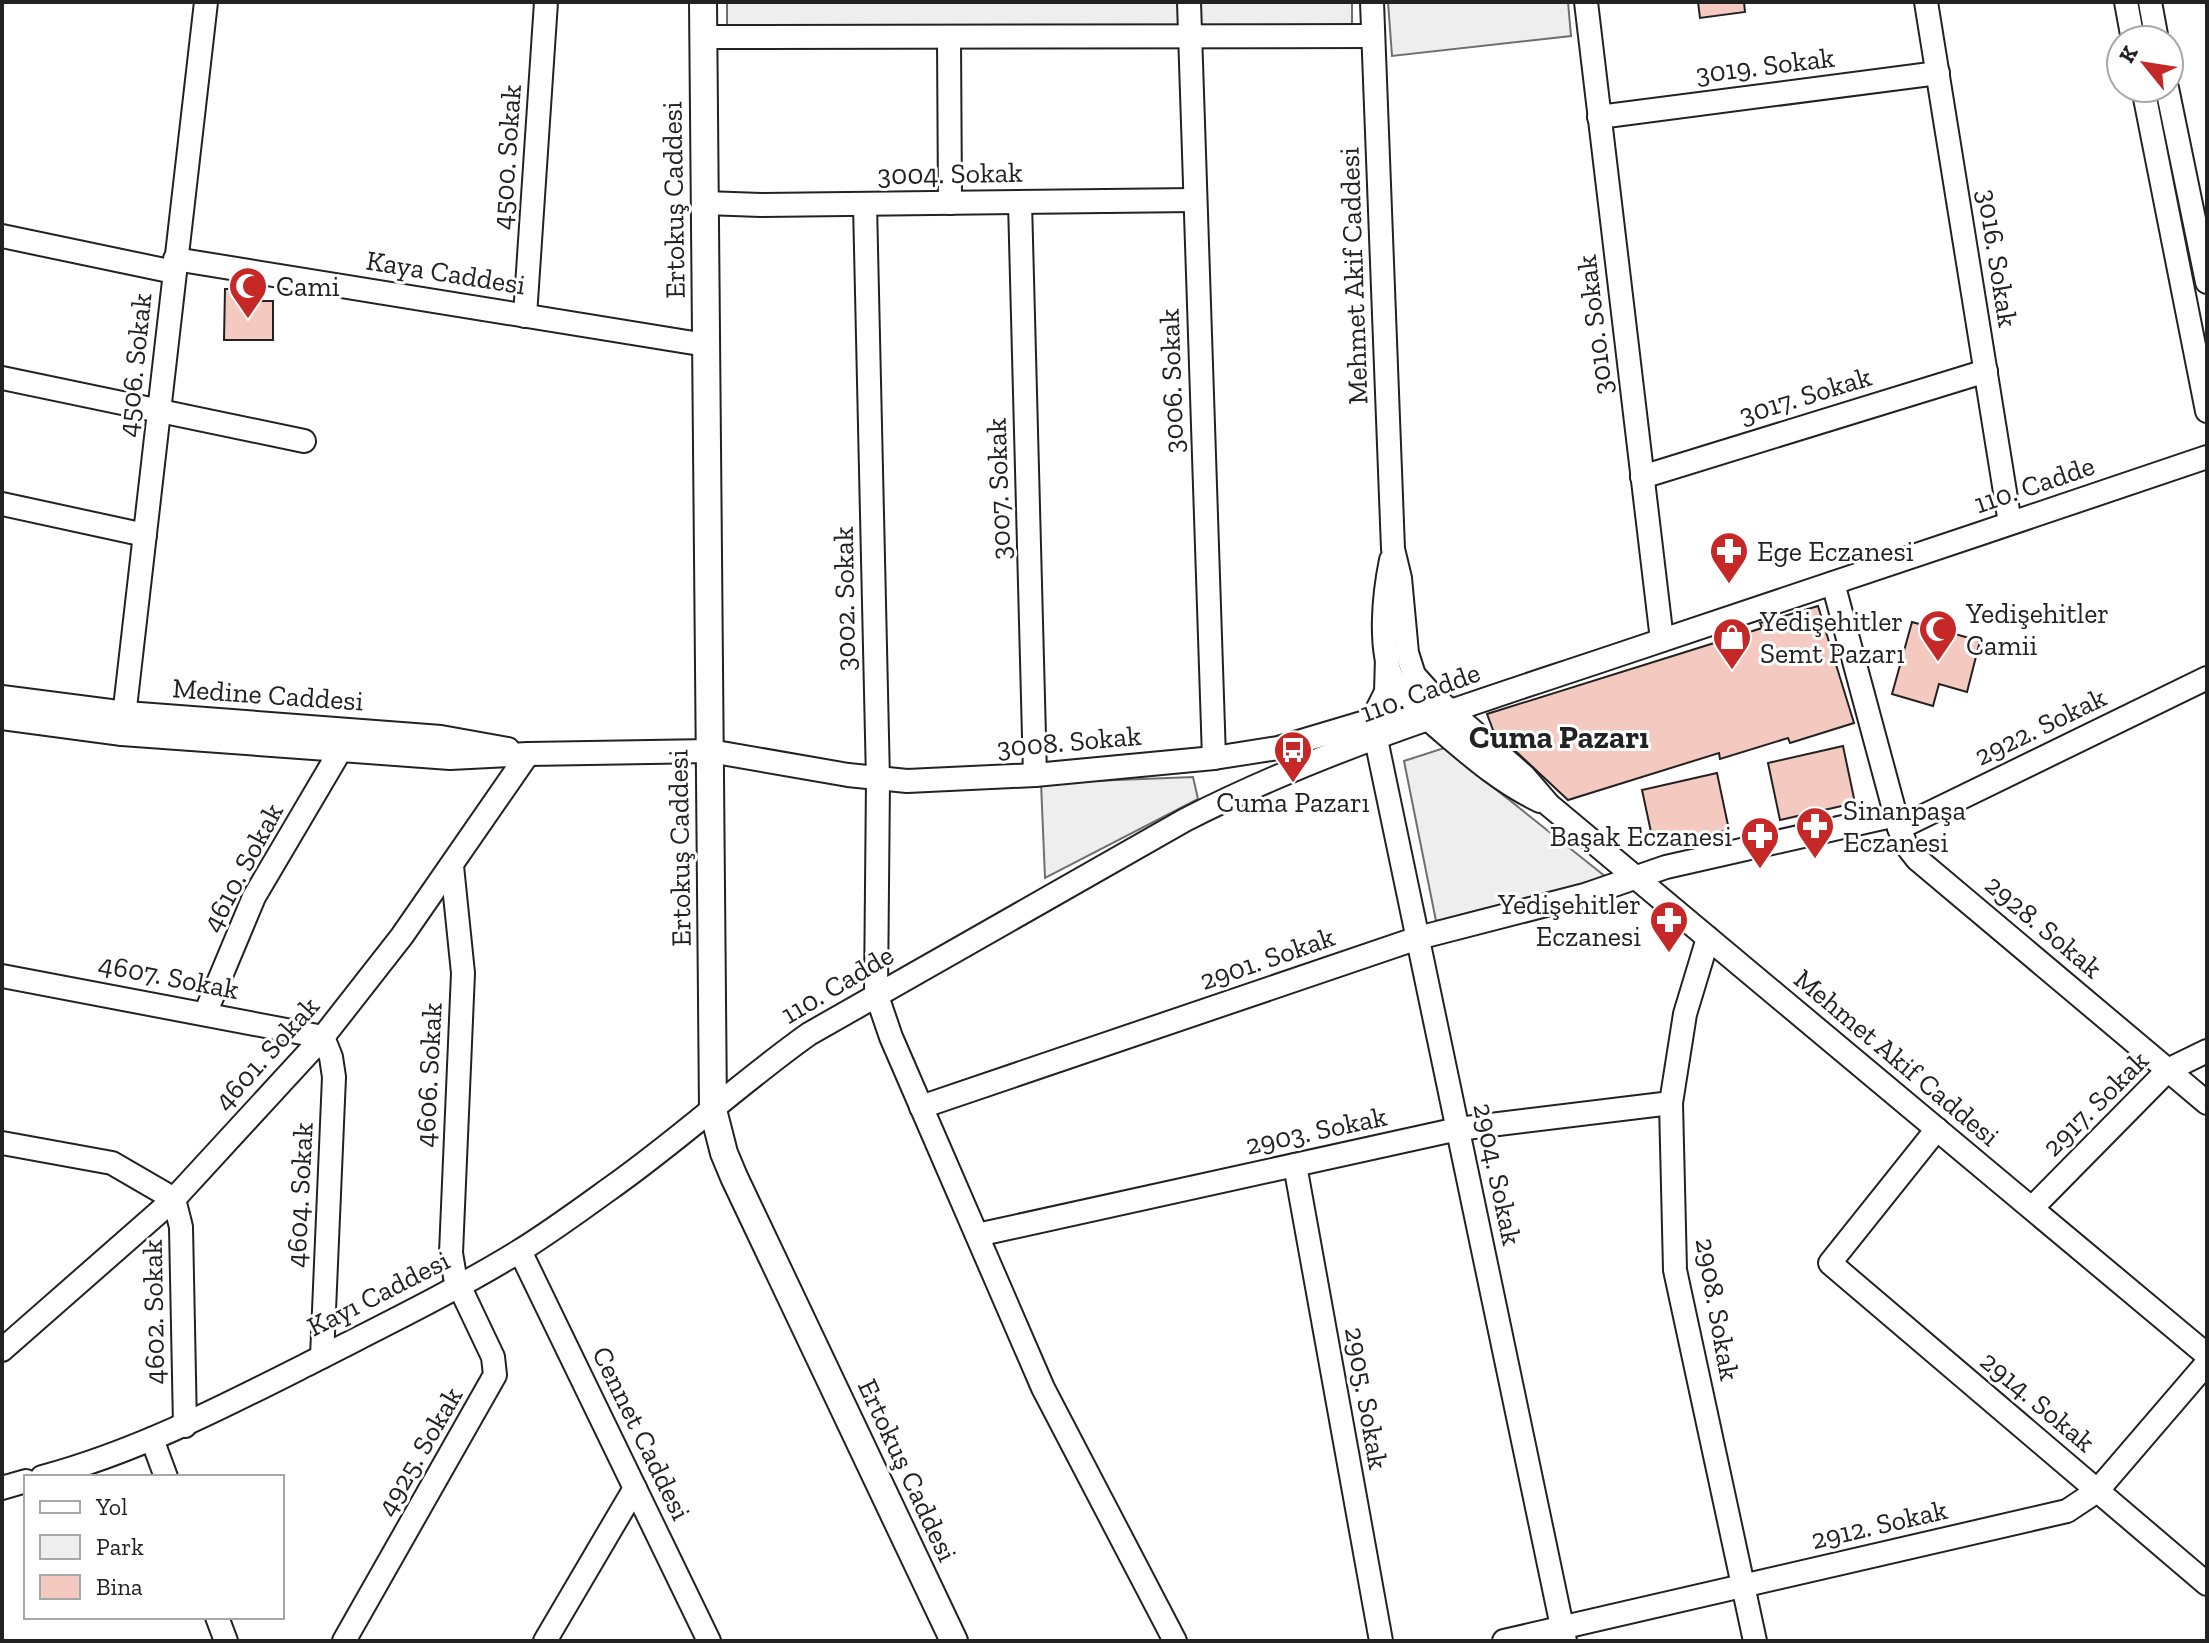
<svg xmlns="http://www.w3.org/2000/svg" width="2209" height="1643" font-family="'Zilla Slab',serif">
<style>
.green{fill:#eee;stroke:#6f6f6f;stroke-width:2}
.building{fill:#f3c9c0;stroke:#222;stroke-width:2}
.lines{fill:none;stroke-linecap:round;stroke-linejoin:round}
.minor-casing{stroke:#222;stroke-width:26}
.major-casing{stroke:#222;stroke-width:30}
.minor{stroke:#fff;stroke-width:22}
.major{stroke:#fff;stroke-width:26}
.labels{text-anchor:middle;stroke-width:6;stroke-linejoin:round;paint-order:stroke}
.street-label{font-size:28px;fill:#222;stroke:#fff}
.poi-label{font-size:28px;fill:#222;stroke:#fff;text-anchor:start}
.quarter-label{font-size:32px;font-weight:bold;fill:#222;stroke:#fff}
</style>
<rect width="100%" height="100%" fill="#fff"/>
<!-- green -->
<g class="green">
<polygon points="727,2 1178,2 1178,29 727,31"/>
<rect x="1198" y="2" width="154" height="27"/>
<polygon points="1388,2 1568,2 1571,36 1392,56"/>
<polygon points="1444,748 1606,877 1436,921 1404,761"/>
<polygon points="1193,777 1198,799 1045,878 1041,783"/>
</g>
<!-- building -->
<g class="building">
<polygon points="1698,2 1744,2 1745,12 1700,18"/>
<polygon points="225,289 248,289 248,301 273,301 273,340 224,340"/>
<polygon points="1818,606 1854,723 1790,743 1788,738 1720,759 1719,753 1568,800 1493,730 1487,714 1762,628 1760,623"/>
<polygon points="1912,622 1980,641 1967,692 1939,684 1933,706 1892,694"/>
<polygon points="1843,746 1855,803 1780,820 1768,763"/>
<polygon points="1717,773 1729,830 1654,846 1642,790"/>
</g>
<g class="lines">
<!-- minor casing -->
<g class="minor-casing">
<g id="minor">
<polyline points="1189,2 1214,758"/>
<polyline points="1372,2 1393,549 1400,578 1407,653 1414,675 1431,694 1524,776 1549,805 2207,1355"/>
<polyline points="1586,2 1662,640"/>
<polyline points="1926,2 2010,523"/>
<polyline points="2126,2 2133,40"/>
<polyline points="2150,2 2157,40"/>
<polyline points="704,37 1373,36"/>
<polyline points="949,39 950,203"/>
<polyline points="2143,88 2207,411"/>
<polyline points="2167,88 2207,282"/>
<polyline points="1599,117 1938,73"/>
<polyline points="1020,202 1035,775"/>
<polyline points="705,203 761,205 1195,200"/>
<polyline points="865,204 878,780 876,993 891,1037 1043,1388 1175,1641"/>
<polyline points="2,236 174,272"/>
<polyline points="175,259 706,345"/>
<polyline points="525,316 546,2"/>
<polyline points="2,378 304,441"/>
<polyline points="1642,477 1986,371"/>
<polyline points="2,504 145,535"/>
<path d="M 1391,560 C 1384,594 1378,650 1394,682 C 1403,700 1421,712 1436,726 C 1470,755 1500,782 1540,801"/>
<polyline points="1833,583 1899,828 1906,845 1917,859 2207,1103"/>
<polyline points="1387,657 1386,692 1372,720 1565,1641"/>
<polyline points="2,697 126,713 441,737 508,749"/>
<polyline points="2,718 122,734 450,758 528,754 710,751 848,775 907,781 1035,775 1214,758 1278,748 1372,720 1400,716 1420,718"/>
<polyline points="122,734 206,2"/>
<polyline points="1899,828 2207,678"/>
<polyline points="1708,938 1685,1014 1671,1103 1675,1270 1755,1641"/>
<polyline points="2,976 323,1037 331,1057 334,1077 322,1357"/>
<polyline points="205,1014 254,897 340,751"/>
<polyline points="921,1107 1418,938 1585,895 1666,867 1896,815"/>
<polyline points="1937,1129 1830,1263 2207,1584"/>
<polyline points="2,1143 112,1163 174,1199 181,1227 185,1426"/>
<polyline points="1295,1165 1381,1641"/>
<polyline points="2032,1208 2168,1070 2207,1051"/>
<polyline points="977,1235 1458,1129 1671,1103"/>
<polyline points="520,1251 709,1641"/>
<polyline points="2,1350 174,1199 323,1037 402,936 528,754"/>
<polyline points="152,1439 166,1477"/>
<path d="M 42,1477 C 135,1452 219,1409 304,1366 C 376,1329 449,1294 518,1252 C 549,1233 579,1211 608,1190 C 678,1141 740,1083 809,1034 L 1185,820 C 1327,747 1482,701 1633,650 C 1824,586 2016,522 2207,457"/>
<polyline points="2,1488 26,1481"/>
<polyline points="217,1617 226,1641"/>
<polyline points="344,1641 495,1375 493,1357 455,1277 451,1253 463,973 452,866"/>
<polyline points="545,1641 635,1488"/>
<polyline points="1504,1641 2067,1511 2097,1491 2207,1363"/>
</g>
</g>
<!-- major casing -->
<g class="major-casing">
<polyline id="major" points="703,2 713,1110 724,1153 734,1177 954,1641"/>
</g>
<!-- minor -->
<use href="#minor" class="minor"/>
<!-- major -->
<use href="#major" class="major"/>
</g>
<!-- icons -->
<defs>
<g id="mosque-pin" transform="scale(2)"><path d="M0 17L-7.5 6A9.5 9.5 0 1 1 7.5 6Z" fill="#c62828" stroke="#fff"/><path d="M3.5-4.9A6 6 0 1 0 3.5 4.9A5 5 0 1 1 3.5-4.9Z" fill="#fff"/></g>
<g id="pharmacy-pin" transform="scale(2)"><path d="M0 17L-7.5 6A9.5 9.5 0 1 1 7.5 6Z" fill="#c62828" stroke="#fff"/><path d="M-2-6h4v4h4v4h-4v4h-4v-4h-4v-4h4Z" fill="#fff"/></g>
<g id="shop-pin" transform="scale(2)"><path d="M0 17L-7.5 6A9.5 9.5 0 1 1 7.5 6Z" fill="#c62828" stroke="#fff"/><path d="M-5-2.5h2.3a2.7 3.5 0 0 1 5.4 0H5L5.5 6h-11ZM-1.5-2.5h3a1.5 2.3 0 0 0-3 0Z" fill="#fff"/></g>
<g id="bus-pin" transform="scale(2)"><path d="M0 17L-7.5 6A9.5 9.5 0 1 1 7.5 6Z" fill="#c62828" stroke="#fff"/><path d="M-5-6H5V4H4V6H2V4H-2V6H-4V4H-5ZM-3.5-4V0h7V-4ZM-3.5 1.2v1.5H-2V1.2ZM2 1.2v1.5H3.5V1.2Z" fill="#fff"/></g>
</defs>
<g fill-rule="evenodd">
<use href="#mosque-pin" x="248" y="286"/>
<use href="#pharmacy-pin" x="1729" y="551"/>
<use href="#mosque-pin" x="1938" y="629"/>
<use href="#shop-pin" x="1732" y="637"/>
<use href="#bus-pin" x="1293" y="750"/>
<use href="#pharmacy-pin" x="1815" y="826"/>
<use href="#pharmacy-pin" x="1760" y="836"/>
<use href="#pharmacy-pin" x="1669" y="920"/>
</g>
<g class="labels">
<!-- street labels -->
<g class="street-label">
<text transform="translate(1765 65) rotate(-7)" y="10">3019. Sokak</text>
<text transform="translate(506 157) rotate(-86)" y="10">4500. Sokak</text>
<text transform="translate(950 173) rotate(-1)" y="10">3004. Sokak</text>
<text transform="translate(673 200) rotate(-91)" y="10">Ertokuş Caddesi</text>
<text transform="translate(1998 258) rotate(81)" y="10">3016. Sokak</text>
<text transform="translate(446 272) rotate(9)" y="10">Kaya Caddesi</text>
<text transform="translate(1353 276) rotate(-92)" y="10">Mehmet Akif Caddesi</text>
<text transform="translate(1594 325) rotate(-97)" y="10">3010. Sokak</text>
<text transform="translate(134 365) rotate(-84)" y="10">4506. Sokak</text>
<text transform="translate(1171 381) rotate(-92)" y="10">3006. Sokak</text>
<text transform="translate(1805 395) rotate(-17)" y="10">3017. Sokak</text>
<text transform="translate(2034 484) rotate(-19)" y="10">110. Cadde</text>
<text transform="translate(998 489) rotate(-92)" y="10">3007. Sokak</text>
<text transform="translate(844 599) rotate(-91)" y="10">3002. Sokak</text>
<text transform="translate(1420 692) rotate(-20)" y="10">110. Cadde</text>
<text transform="translate(268 694) rotate(4)" y="10">Medine Caddesi</text>
<text transform="translate(2040 726) rotate(-26)" y="10">2922. Sokak</text>
<text transform="translate(1069 741) rotate(-5)" y="10">3008. Sokak</text>
<text transform="translate(679 848) rotate(-91)" y="10">Ertokuş Caddesi</text>
<text transform="translate(242 867) rotate(-62)" y="10">4610. Sokak</text>
<text transform="translate(2044 926) rotate(40)" y="10">2928. Sokak</text>
<text transform="translate(1267 958) rotate(-19)" y="10">2901. Sokak</text>
<text transform="translate(169 976) rotate(11)" y="10">4607. Sokak</text>
<text transform="translate(837 984) rotate(-31)" y="10">110. Cadde</text>
<text transform="translate(266 1053) rotate(-48)" y="10">4601. Sokak</text>
<text transform="translate(1897 1057) rotate(40)" y="10">Mehmet Akif Caddesi</text>
<text transform="translate(428 1075) rotate(-87)" y="10">4606. Sokak</text>
<text transform="translate(2095 1103) rotate(-45)" y="10">2917. Sokak</text>
<text transform="translate(1316 1130) rotate(-12)" y="10">2903. Sokak</text>
<text transform="translate(1498 1174) rotate(78)" y="10">2904. Sokak</text>
<text transform="translate(299 1195) rotate(-87)" y="10">4604. Sokak</text>
<text transform="translate(378 1293) rotate(-27)" y="10">Kayı Caddesi</text>
<text transform="translate(1718 1309) rotate(80)" y="10">2908. Sokak</text>
<text transform="translate(153 1312) rotate(-91)" y="10">4602. Sokak</text>
<text transform="translate(1367 1398) rotate(80)" y="10">2905. Sokak</text>
<text transform="translate(2038 1401) rotate(40)" y="10">2914. Sokak</text>
<text transform="translate(642 1433) rotate(64)" y="10">Cennet Caddesi</text>
<text transform="translate(419 1451) rotate(-60)" y="10">4925. Sokak</text>
<text transform="translate(908 1470) rotate(65)" y="10">Ertokuş Caddesi</text>
<text transform="translate(1879 1524) rotate(-13)" y="10">2912. Sokak</text>
</g>
<!-- poi labels -->
<g class="poi-label">
<text x="276" y="296">Cami</text>
<text x="1757" y="561">Ege Eczanesi</text>
<text x="1966" y="623">Yedişehitler<tspan x="1966" dy="32">Camii</tspan></text>
<text x="1760" y="631">Yedişehitler<tspan x="1760" dy="32">Semt Pazarı</tspan></text>
<text x="1293" y="812" text-anchor="middle">Cuma Pazarı</text>
<text x="1843" y="820">Sinanpaşa<tspan x="1843" dy="32">Eczanesi</tspan></text>
<text x="1732" y="846" text-anchor="end">Başak Eczanesi</text>
<text x="1641" y="914" text-anchor="end">Yedişehitler<tspan x="1641" dy="32">Eczanesi</tspan></text>
</g>
<!-- quarter labels -->
<g class="quarter-label">
<text x="1559" y="748">Cuma Pazarı</text>
</g>
</g>
<!-- border -->
<rect width="2209" height="1643" fill="none" stroke="#222222" stroke-width="8"/>
<!-- legend -->
<rect x="24" y="1475" width="260" height="144" fill="#ffffff" stroke="#a7a7a7" stroke-width="2"/>
<rect x="40" y="1501" width="40" height="12" fill="#ffffff" stroke="#a7a7a7" stroke-width="2"/>
<text x="96" y="1515" font-size="24" fill="#222222">Yol</text>
<rect x="40" y="1535" width="40" height="24" fill="#eeeeee" stroke="#a7a7a7" stroke-width="2"/>
<text x="96" y="1555" font-size="24" fill="#222222">Park</text>
<rect x="40" y="1575" width="40" height="24" fill="#f3c9c0" stroke="#a7a7a7" stroke-width="2"/>
<text x="96" y="1595" font-size="24" fill="#222222">Bina</text>
<!-- north arrow -->
<g transform="translate(2145 64) rotate(300)"><circle r="38" fill="#ffffff" stroke="#a7a7a7" stroke-width="2"/>
<path d="M0-6L14 30L0 20L-14 30Z" fill="#c62828"/>
<text y="-12" font-size="22" font-weight="bold" text-anchor="middle" fill="#222222">K</text>
</g>
</svg>
